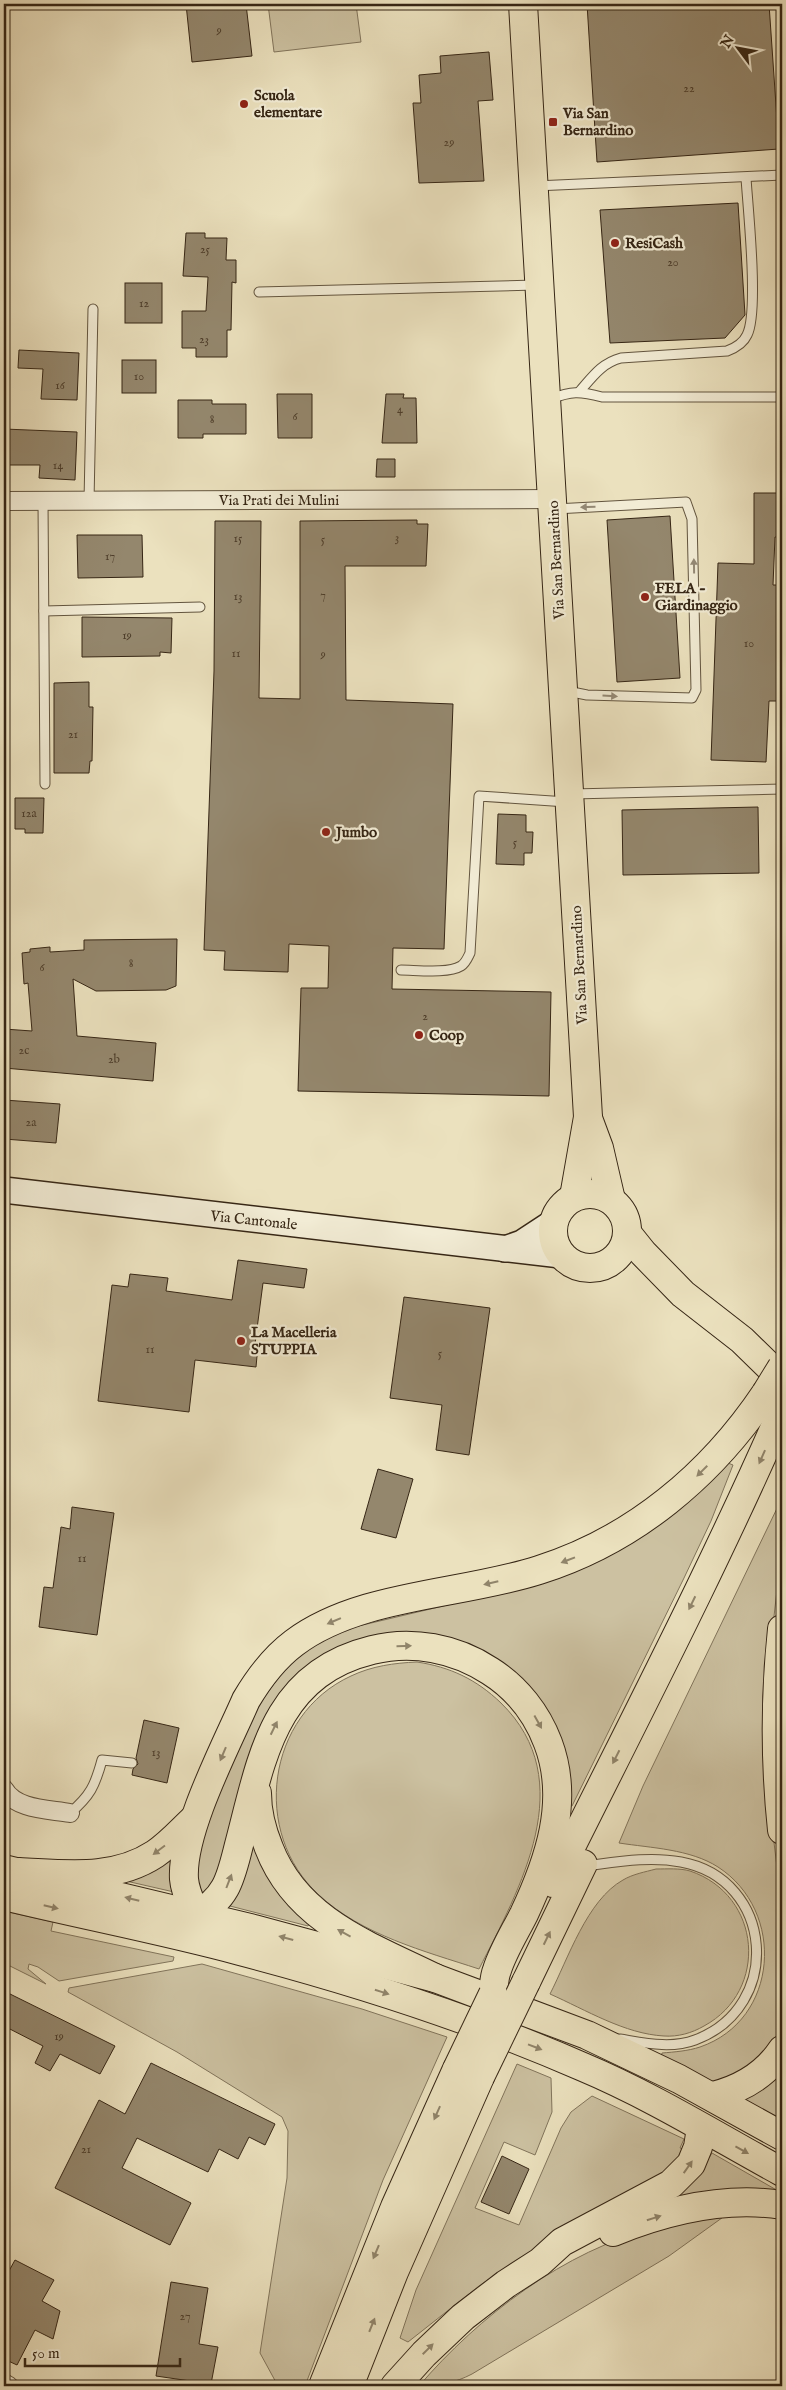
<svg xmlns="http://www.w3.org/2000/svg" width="786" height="2390" font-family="'IM FELL English',serif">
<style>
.green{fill:#ccc1a1;stroke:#81745b}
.building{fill:#94876d;stroke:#362615}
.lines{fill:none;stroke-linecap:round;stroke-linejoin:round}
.lane-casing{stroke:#63553f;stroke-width:11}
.street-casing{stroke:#63553f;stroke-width:20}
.secondary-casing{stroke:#362615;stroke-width:28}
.primary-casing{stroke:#362615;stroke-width:30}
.highway-casing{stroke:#362615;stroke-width:30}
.lane{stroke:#f2ecd5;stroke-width:9}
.street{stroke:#f2ecd5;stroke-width:18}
.secondary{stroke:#f2ecd5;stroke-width:25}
.primary{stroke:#ebe1be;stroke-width:28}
.highway{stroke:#ebe1be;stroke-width:28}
.highway-bridge-casing{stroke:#362615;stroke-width:30;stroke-linecap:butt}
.highway-bridge{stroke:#ebe1be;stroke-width:28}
.oneway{fill:#948975}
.oneway2{fill:#90846a}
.poi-dot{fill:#8f2418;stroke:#f2ecd5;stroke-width:2}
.labels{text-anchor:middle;stroke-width:4.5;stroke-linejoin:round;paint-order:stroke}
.number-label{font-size:12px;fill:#4e3e2b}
.poi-label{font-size:15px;font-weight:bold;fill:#362615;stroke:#f2ecd5;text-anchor:start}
.street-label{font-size:15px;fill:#362615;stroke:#f2ecd5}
</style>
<rect width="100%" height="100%" fill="#ebe1be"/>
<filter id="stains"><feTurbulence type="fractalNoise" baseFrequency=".004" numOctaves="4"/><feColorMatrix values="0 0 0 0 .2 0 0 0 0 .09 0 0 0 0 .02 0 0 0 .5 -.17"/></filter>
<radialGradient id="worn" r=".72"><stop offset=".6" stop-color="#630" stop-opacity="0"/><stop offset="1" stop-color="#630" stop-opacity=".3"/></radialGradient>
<!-- green -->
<g class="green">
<polygon points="268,4 356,4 361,42 274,52"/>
<polygon points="728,1463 733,1465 711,1521 684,1578 572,1806 567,1806 567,1778 468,1648 306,1672 224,1871 206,1899 194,1883 201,1839 237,1750 258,1705 289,1664 323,1639 350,1628 515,1589"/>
<path d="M 782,1498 L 782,1546 L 768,1669 L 770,1810 L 782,1908 L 782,2026 L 771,2046 L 748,2070 L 715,2084 L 661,2057 L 662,2053 C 674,2052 688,2051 700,2047 C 779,2020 786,1911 718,1867 C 690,1849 651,1848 619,1843 L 643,1786 Z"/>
<path d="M 417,1662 C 450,1667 476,1679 501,1703 C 581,1781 520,1888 479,1969 C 424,1951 362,1935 319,1895 C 251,1833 266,1715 351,1676 C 372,1666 394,1663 417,1662 Z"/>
<polygon points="252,1836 310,1923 308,1926 230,1906 228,1902"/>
<polygon points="172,1852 174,1892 126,1881"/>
<path d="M 656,1869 C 667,1869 680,1868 690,1871 C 762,1895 769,1991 704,2026 C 692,2033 678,2037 664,2036 C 625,2034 586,2010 550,1994 C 568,1959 587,1900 623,1880 C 633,1874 645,1872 656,1869 Z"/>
<polygon points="4,1911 53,1922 51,1931 174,1957 173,1961 59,1981 38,1967 29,1964 28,1969 46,1984 4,1963"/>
<polygon points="202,1964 362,2009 447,2037 383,2180 305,2386 278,2386 260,2353 287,2178 288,2131 282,2117 177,2052 68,1992 69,1988"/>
<polygon points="517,2064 551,2078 552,2112 535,2155 504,2142 475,2208 519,2225 561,2128 571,2112 592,2096 684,2139 680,2148 687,2151 678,2167 520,2258 479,2286 408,2342 400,2338 416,2290"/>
<polygon points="782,2067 782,2122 741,2097"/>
<polygon points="712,2153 780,2192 662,2205 705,2164"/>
<path d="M 726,2215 L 669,2256 L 472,2374 C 455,2383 438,2386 419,2386 C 478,2317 565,2250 655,2228 C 678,2222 702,2219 726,2215 Z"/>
</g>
<!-- building -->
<g class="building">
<polygon points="186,4 246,4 252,56 192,62"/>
<polygon points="587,4 769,4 779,149 597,162"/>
<polygon points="489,52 493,100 478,101 484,181 419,183 413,103 421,103 419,75 441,73 440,56"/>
<polygon points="738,203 745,315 725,338 610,343 600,210"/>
<polygon points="186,233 205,233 205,238 227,238 226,260 236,260 236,283 232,282 231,330 227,330 227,357 196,357 196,348 182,348 182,311 206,311 208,277 183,276"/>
<rect x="125" y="283" width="37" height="40"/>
<polygon points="19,350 79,353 77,400 41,399 43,369 18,368"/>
<rect x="122" y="360" width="34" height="33"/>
<polygon points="277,394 312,394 312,438 278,438"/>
<polygon points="386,394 404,394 403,398 416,398 417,443 382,443"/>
<polygon points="178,400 212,400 212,404 246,404 246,434 203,434 203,438 178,438"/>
<polygon points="4,429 77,432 75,480 39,478 40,465 4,465"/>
<polygon points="377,459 395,459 395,477 376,477"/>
<polygon points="754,493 782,493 782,537 775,537 773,585 782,585 782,701 769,701 766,762 711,760 718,563 754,564"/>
<polygon points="670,516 680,678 617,682 607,520"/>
<polygon points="417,520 417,524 428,524 426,566 345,566 346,700 453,704 444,949 393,948 392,989 551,992 549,1096 298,1091 301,988 328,988 329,946 289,944 288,972 224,970 225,951 204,950 214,671 215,521 261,521 259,698 300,699 300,521"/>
<polygon points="77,535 142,535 143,577 78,578"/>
<polygon points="82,617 172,618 171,653 160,652 160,656 82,657"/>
<polygon points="89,682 89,707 93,707 92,761 90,761 89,773 54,773 54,683"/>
<polygon points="15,798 44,798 43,833 25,833 25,829 15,829"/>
<polygon points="758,807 759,873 623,875 622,810"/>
<polygon points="498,814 526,815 526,832 533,832 532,853 524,853 524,865 496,864"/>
<polygon points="177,939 176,986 166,990 96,991 73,979 77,1036 156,1043 153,1081 4,1068 4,1029 32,1031 28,983 24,984 22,953 30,952 30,949 50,947 50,952 84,950 84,940"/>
<polygon points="4,1100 60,1104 56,1143 4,1139"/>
<polygon points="238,1260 307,1269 304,1288 263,1283 255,1344 258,1345 256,1367 195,1360 189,1412 98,1401 112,1285 128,1287 130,1274 168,1278 166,1291 232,1300"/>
<polygon points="404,1297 490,1308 469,1455 436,1450 442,1405 390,1398"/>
<polygon points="378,1469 413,1479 396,1538 361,1529"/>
<polygon points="72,1507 114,1513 97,1635 39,1627 44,1587 53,1588 61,1527 70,1529"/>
<polygon points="144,1720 179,1728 167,1783 132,1775 133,1769 138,1764 136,1758"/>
<polygon points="4,1991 115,2046 100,2074 60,2054 50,2071 35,2063 43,2046 4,2026"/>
<polygon points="151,2063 275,2124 265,2145 249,2137 238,2159 219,2149 208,2172 137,2138 122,2168 191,2203 170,2245 55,2188 99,2100 125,2114"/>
<polygon points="502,2156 529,2169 509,2214 481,2202"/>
<polygon points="15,2260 54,2280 42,2301 60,2311 53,2339 35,2330 17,2365 4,2359 4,2280"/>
<polygon points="171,2282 208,2288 199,2344 218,2347 211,2384 156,2376"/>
</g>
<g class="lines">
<!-- lane casing -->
<g class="lane-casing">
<g id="lane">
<polyline points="535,186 782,175"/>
<polyline points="259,292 536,285"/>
<path d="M 580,391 C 593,376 602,363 621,358 L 727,351 C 735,348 743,344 747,335 C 759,312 748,209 746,178"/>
<path d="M 550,399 C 572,391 579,391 602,397 L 782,397"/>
<polyline points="43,501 45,784"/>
<polyline points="89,501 93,309"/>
<polyline points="555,509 686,502 692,519 696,690 692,698 587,695 567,691"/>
<polyline points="44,611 200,607"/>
<polyline points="572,794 782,789"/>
<path d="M 401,970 C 416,970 448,974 461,966 C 466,963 468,957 470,953 L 479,796 L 567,802"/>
<path d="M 70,1813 C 90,1796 95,1786 102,1760 L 132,1763"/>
<path d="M 586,1866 C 617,1862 649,1856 681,1862 C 774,1879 784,2007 695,2040 C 671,2049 645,2043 620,2039"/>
</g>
</g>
<!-- street casing -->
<g class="street-casing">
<g id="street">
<polyline points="4,501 553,499"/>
<path d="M 4,1789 C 16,1810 48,1809 70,1813"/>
<polyline points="4,2383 9,2386"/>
</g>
</g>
<!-- secondary casing -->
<g class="secondary-casing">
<g id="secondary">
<polyline points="4,1190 561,1255"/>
<polyline points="505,1249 522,1243 554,1222"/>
</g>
</g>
<!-- primary casing -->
<g class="primary-casing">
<g id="primary">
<polyline points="523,4 588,1117 574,1197"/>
<polyline points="589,1121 599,1148 611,1200"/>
<circle cx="590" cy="1231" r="37"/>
<polyline points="627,1233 643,1253 683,1294 742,1340 782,1379"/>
<polyline points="4,1869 254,1929 435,1978 587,2035 679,2079 782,2136"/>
<path d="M 4,1896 C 82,1915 162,1930 240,1951 C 355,1981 473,2019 583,2067 C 652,2096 716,2136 782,2172"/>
</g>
</g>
<!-- highway casing -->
<g class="highway-casing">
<g id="highway">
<path d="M 782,1629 C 775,1695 775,1764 782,1830"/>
<path d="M 257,1793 C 257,1812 262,1831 269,1848 C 297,1921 370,1946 435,1978"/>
<path d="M 19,1872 C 66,1874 114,1881 155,1854 C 170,1844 182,1830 195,1818"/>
<path d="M 553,1883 C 631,1726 712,1571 782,1411"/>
<polyline points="526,1982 583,1864"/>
<path d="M 493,1994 C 494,1986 494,1977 497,1970 C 503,1951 515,1932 524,1914 C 549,1861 570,1801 548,1743 C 537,1714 517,1688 490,1671 C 455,1648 412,1640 372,1650 C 274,1674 262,1757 240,1841 C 231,1875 229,1897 196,1915 C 191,1903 185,1892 184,1879 C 181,1831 226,1746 246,1700 C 259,1678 274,1658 294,1643 C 359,1594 462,1595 539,1570 C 634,1540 711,1475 766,1393"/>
<path d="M 713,2096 C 741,2089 766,2074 782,2050"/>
<path d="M 613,2232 C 667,2210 724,2196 782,2205"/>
<polyline points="323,2386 395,2207 457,2069"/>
<polyline points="349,2386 394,2272 480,2077"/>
<polyline points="395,2386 424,2354 463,2317 506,2284 540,2262 562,2242 671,2184 691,2164 698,2147 701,2128"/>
</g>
</g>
<!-- lane -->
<use href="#lane" class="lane"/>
<!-- street -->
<use href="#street" class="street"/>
<!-- secondary -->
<use href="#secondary" class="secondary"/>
<!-- primary -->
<use href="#primary" class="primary"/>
<!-- highway -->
<use href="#highway" class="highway"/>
<!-- highway-bridge casing -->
<g class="highway-bridge-casing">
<g id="highway-bridge">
<polyline points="766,1393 782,1367"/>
<polyline points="457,2069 493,1994"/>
<polyline points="480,2077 526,1982"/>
</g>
</g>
<!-- highway-bridge -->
<use href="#highway-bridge" class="highway-bridge"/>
</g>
<!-- one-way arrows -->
<defs><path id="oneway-solid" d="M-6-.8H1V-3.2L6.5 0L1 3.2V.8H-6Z" transform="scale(1.25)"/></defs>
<g class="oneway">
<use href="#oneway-solid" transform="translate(588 507) rotate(178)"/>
<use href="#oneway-solid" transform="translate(694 566) rotate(-91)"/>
<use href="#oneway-solid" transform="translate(610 696) rotate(3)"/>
</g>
<g class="oneway2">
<use href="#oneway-solid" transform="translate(762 1457) rotate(114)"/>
<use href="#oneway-solid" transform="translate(702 1471) rotate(135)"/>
<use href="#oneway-solid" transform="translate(568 1560) rotate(159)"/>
<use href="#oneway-solid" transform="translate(491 1583) rotate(167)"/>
<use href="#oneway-solid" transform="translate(692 1603) rotate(116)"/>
<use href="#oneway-solid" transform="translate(334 1621) rotate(157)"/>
<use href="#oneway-solid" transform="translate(404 1646) rotate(-1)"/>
<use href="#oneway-solid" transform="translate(538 1722) rotate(61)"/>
<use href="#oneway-solid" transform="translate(274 1728) rotate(-64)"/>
<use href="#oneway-solid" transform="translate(223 1754) rotate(113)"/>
<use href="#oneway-solid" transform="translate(616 1757) rotate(117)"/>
<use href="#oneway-solid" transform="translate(159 1850) rotate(143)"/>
<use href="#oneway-solid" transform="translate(229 1881) rotate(-69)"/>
<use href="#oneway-solid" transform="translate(132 1899) rotate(-166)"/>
<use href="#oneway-solid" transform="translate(51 1907) rotate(13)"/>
<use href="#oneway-solid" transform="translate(344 1933) rotate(-151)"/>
<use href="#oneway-solid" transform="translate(286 1938) rotate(-165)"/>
<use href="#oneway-solid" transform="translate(547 1938) rotate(-64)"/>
<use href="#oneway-solid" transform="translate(382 1992) rotate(18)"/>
<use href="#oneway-solid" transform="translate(535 2047) rotate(21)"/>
<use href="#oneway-solid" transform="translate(437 2113) rotate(114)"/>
<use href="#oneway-solid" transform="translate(742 2150) rotate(29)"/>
<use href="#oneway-solid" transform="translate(688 2167) rotate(-55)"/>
<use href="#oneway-solid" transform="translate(654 2218) rotate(-17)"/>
<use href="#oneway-solid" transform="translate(376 2252) rotate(113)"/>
<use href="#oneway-solid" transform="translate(372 2325) rotate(-68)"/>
<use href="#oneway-solid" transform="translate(428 2349) rotate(-45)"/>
</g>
<!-- markers -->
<g class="poi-dot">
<circle cx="244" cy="104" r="5"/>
<rect x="548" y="117" width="10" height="10" rx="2.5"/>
<circle cx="615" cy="243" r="5"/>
<circle cx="645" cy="597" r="5"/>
<circle cx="326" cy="832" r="5"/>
<circle cx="419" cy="1035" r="5"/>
<circle cx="241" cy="1341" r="5"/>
</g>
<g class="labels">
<!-- number labels -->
<g class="number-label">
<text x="219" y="34">9</text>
<text x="689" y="92">22</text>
<text x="449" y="146">29</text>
<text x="205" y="253">25</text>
<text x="673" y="266">20</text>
<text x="144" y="307">12</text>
<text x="204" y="343">23</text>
<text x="139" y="380">10</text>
<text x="60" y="389">16</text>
<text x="400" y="413">4</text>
<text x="295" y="420">6</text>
<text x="212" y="423">8</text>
<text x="58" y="469">14</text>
<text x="397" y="541">3</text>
<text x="238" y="542">15</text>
<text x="323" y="543">5</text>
<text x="110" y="560">17</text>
<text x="323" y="599">7</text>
<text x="238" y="600">13</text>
<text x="127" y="639">19</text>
<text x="749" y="647">10</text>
<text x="236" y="657">11</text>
<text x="323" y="658">9</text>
<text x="73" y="738">21</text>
<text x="29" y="817">12a</text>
<text x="515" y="846">5</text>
<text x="131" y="967">8</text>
<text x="42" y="971">6</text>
<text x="425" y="1020">2</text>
<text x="24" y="1054">2c</text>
<text x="114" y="1063">2b</text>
<text x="31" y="1126">2a</text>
<text x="150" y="1353">11</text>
<text x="440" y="1357">5</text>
<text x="82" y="1562">11</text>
<text x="156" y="1756">13</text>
<text x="59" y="2040">19</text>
<text x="86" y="2153">21</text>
<text x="185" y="2320">27</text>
</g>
<!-- poi labels -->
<g class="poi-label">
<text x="254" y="100">Scuola<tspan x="254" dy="17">elementare</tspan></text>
<text x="563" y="118">Via San<tspan x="563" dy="17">Bernardino</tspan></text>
<text x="625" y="248">ResiCash</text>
<text x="655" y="593">FELA -<tspan x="655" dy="17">Giardinaggio</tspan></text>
<text x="336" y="837">Jumbo</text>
<text x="429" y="1040">Coop</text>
<text x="251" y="1337">La Macelleria<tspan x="251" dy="17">STUPPIA</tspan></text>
</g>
<!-- street labels -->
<g class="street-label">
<text x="279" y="505">Via Prati dei Mulini</text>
<text transform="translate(556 560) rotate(-93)" y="5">Via San Bernardino</text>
<text transform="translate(579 965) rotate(-93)" y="5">Via San Bernardino</text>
<text transform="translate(254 1220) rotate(6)" y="5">Via Cantonale</text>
</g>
</g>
<!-- margin -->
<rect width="786" height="2390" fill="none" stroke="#ebe1be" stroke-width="20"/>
<rect x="5" y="5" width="776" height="2380" fill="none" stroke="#362615" stroke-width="2.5"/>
<rect x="10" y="10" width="766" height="2370" fill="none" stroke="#362615"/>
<!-- north arrow -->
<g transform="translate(738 48) rotate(302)" stroke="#f2ecd5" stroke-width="4" paint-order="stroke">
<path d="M0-4L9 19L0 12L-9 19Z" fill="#362615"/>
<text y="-8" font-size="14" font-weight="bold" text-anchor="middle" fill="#362615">N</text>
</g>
<!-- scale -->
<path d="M25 2358v8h155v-8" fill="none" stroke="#362615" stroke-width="2.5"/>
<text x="32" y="2358" font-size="15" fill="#362615" stroke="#f2ecd5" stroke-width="4" paint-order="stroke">50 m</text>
<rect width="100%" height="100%" filter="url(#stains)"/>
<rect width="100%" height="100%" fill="url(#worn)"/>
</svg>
